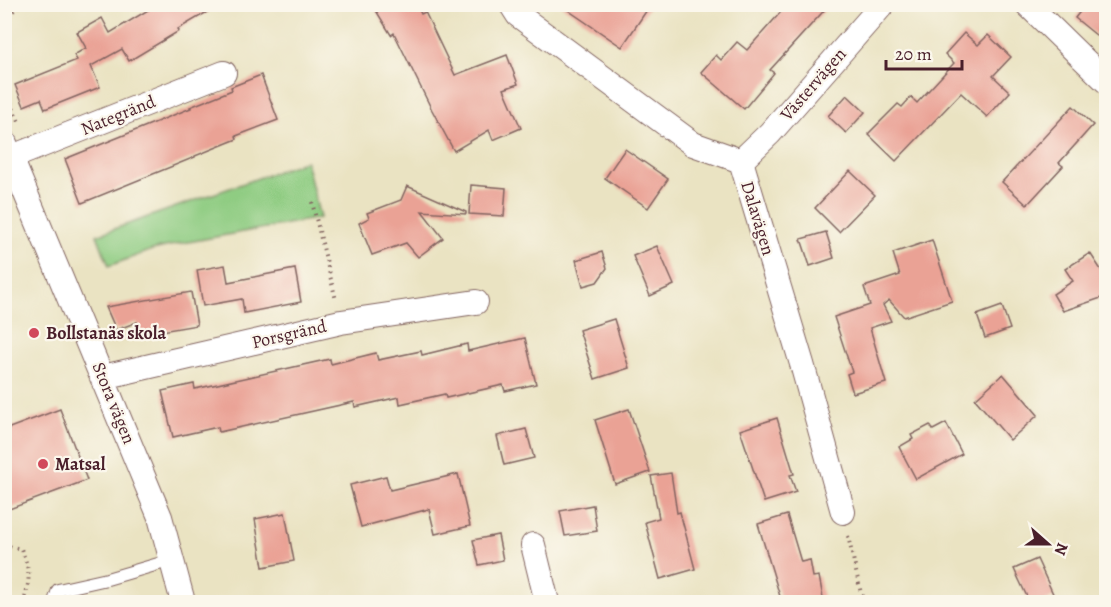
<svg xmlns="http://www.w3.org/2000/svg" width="1111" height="607" font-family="Alegreya,serif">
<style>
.green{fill:#8fcc82;stroke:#6c7656;stroke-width:1.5}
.building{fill:#eaa295}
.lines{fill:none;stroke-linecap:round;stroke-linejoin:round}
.service-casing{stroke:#826460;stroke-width:14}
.minor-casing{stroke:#826460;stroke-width:26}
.path{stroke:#826460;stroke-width:4;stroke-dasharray:1.5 4.5;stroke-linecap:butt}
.service{stroke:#fff;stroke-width:12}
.minor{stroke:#fff;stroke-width:24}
.poi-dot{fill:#d1495b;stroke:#fbf7ec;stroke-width:2}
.labels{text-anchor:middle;stroke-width:4.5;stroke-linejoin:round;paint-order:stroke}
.street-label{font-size:18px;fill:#4a1f2b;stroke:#fbf7ec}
.poi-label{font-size:18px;font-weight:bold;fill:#4a1f2b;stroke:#fbf7ec;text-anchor:start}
</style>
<rect width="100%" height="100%" fill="#fbf7ec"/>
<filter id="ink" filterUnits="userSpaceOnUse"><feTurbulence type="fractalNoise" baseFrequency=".0167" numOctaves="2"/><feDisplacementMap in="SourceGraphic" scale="12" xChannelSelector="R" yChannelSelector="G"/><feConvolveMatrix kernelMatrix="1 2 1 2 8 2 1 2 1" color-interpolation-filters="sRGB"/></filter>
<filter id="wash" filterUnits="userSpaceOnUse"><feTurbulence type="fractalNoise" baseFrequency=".008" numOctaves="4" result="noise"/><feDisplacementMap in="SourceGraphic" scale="24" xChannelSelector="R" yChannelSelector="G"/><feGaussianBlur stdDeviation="1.35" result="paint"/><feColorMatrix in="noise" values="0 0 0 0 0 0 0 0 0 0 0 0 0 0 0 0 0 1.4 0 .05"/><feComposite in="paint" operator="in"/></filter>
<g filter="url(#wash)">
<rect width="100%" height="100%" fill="#eae3c2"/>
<!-- green -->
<polygon class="green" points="306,161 320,218 183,243 152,250 109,266 97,235"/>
<g id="blocks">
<!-- building -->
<g class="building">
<polygon points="158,4 221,4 178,29 179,31 129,61 122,49 91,66 100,87 45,109 41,99 24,106 15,85 77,60 74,55 86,48 77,32 102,18 110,33"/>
<polygon points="372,4 416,4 421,14 425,12 455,75 507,55 518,84 504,89 521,128 493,140 489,130 454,151 432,110 394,33 391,35"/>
<polygon points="559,4 651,4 622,47"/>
<polygon points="788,4 830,4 770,70 774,73 744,109 701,72 716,55 721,60 737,42 747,50"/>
<polygon points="1086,4 1107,4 1107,44 1075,18"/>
<polygon points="964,33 978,45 988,35 1011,57 993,76 1010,92 987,117 961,93 896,161 868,134 898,104 902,107 911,97 917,103 954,63 945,54"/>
<polygon points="261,75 278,120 236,136 237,139 195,156 195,157 82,203 65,159 191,108 190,107 232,90 231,87"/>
<polygon points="847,95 865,112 846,133 828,116"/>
<polygon points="1073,106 1093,125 1059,163 1063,166 1027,205 1002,182"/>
<polygon points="625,149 668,179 648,208 605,178"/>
<polygon points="850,171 875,195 839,232 815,208"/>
<polygon points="471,185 506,188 504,216 469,214"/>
<polygon points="407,186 466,212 466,214 422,211 443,238 418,257 406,243 372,255 359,223 369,218 367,213 401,200"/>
<polygon points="826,232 834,258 810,266 801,239"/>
<polygon points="932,240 952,301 904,317 889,300 883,305 891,321 870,328 886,383 853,393 847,374 852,372 834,317 870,305 864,287 900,275 893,253"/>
<polygon points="657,246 674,285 650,296 633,256"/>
<polygon points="602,252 607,268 597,282 583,286 576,260"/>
<polygon points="1090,253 1107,279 1107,296 1063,311 1053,294 1073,281 1065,269"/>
<polygon points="225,265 228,282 295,269 301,302 244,313 242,299 203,306 197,270"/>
<polygon points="191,292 197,325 139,335 137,322 116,330 106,307"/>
<polygon points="1002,306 1010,329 985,338 977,315"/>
<polygon points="614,319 629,368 595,379 579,330"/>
<polygon points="525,338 536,384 505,391 503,385 446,398 445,394 400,404 399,397 355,407 354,402 219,432 218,427 173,437 162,391 194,384 195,389 330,359 331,364 376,353 378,360 421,351 422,355 467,344 468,351"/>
<polygon points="1003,374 1038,415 1010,440 975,399"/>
<polygon points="60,409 87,480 4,511 4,430"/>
<polygon points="629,409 650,472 615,484 595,420"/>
<polygon points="777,418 794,474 790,475 796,492 764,502 740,430"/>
<polygon points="946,423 962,454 916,479 899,447 913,439 911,435 930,425 933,430"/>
<polygon points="526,429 534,458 504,465 497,436"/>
<polygon points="671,473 677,513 680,512 695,569 660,579 645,522 659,518 651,476"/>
<polygon points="458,474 470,526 435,534 429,509 361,527 350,485 386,476 390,490"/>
<polygon points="593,505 597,531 565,536 560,511"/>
<polygon points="285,513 294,561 263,567 255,519"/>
<polygon points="787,515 801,562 810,560 813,577 819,576 824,603 782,603 758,524"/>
<polygon points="498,535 503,560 479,565 473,540"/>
<polygon points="1037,559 1054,596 1041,603 1030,603 1014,569"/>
</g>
</g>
</g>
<g filter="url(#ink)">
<use href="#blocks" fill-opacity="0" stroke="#826460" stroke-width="1.5"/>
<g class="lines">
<!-- service casing -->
<g class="service-casing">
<polyline id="service" points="54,602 58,590 107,579 172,560"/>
</g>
<!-- minor casing -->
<g class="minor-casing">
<g id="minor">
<polyline points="511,4 518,15 693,144 741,161 802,364 843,512"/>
<polyline points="1027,4 1106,81"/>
<polyline points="4,141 160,517 183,602"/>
<polyline points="12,157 224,73"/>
<polyline points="741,161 770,133 883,4"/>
<polyline points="103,377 341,322 476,302"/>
<polyline points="533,545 547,602"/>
</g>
</g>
<!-- path -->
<g class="path">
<polyline points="4,19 21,4"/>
<polyline points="4,86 19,122"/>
<polyline points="312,202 336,300"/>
<polyline points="848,536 863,602"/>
<path d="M 4,545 L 21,549 C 31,572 30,579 24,602"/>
</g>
<!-- service -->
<use href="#service" class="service"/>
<!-- minor -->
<use href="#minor" class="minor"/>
</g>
</g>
<!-- markers -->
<g class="poi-dot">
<circle cx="34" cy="333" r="6"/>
<circle cx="43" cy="464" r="6"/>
</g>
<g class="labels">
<!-- street labels -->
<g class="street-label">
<text transform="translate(813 84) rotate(-49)" y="6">Västervägen</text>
<text transform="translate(118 115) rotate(-22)" y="6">Nategränd</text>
<text transform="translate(758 218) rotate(73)" y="6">Dalavägen</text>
<text transform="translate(289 334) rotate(-13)" y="6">Porsgränd</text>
<text transform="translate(114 403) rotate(68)" y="6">Stora vägen</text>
</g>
<!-- poi labels -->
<g class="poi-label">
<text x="46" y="339">Bollstanäs skola</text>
<text x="55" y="470">Matsal</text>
</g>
</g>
<!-- margin -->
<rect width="1111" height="607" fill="none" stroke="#fbf7ec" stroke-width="24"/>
<!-- north arrow -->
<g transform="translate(1048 544) rotate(111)" stroke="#fbf7ec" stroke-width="4.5" paint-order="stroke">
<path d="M0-4.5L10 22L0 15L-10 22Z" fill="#4a1f2b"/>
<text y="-9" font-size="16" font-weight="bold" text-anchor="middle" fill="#4a1f2b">N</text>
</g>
<!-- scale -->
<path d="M886 60v9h76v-9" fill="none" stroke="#4a1f2b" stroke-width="3"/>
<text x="895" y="60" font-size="18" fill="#4a1f2b" stroke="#fbf7ec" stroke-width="4.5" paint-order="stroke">20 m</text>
</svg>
